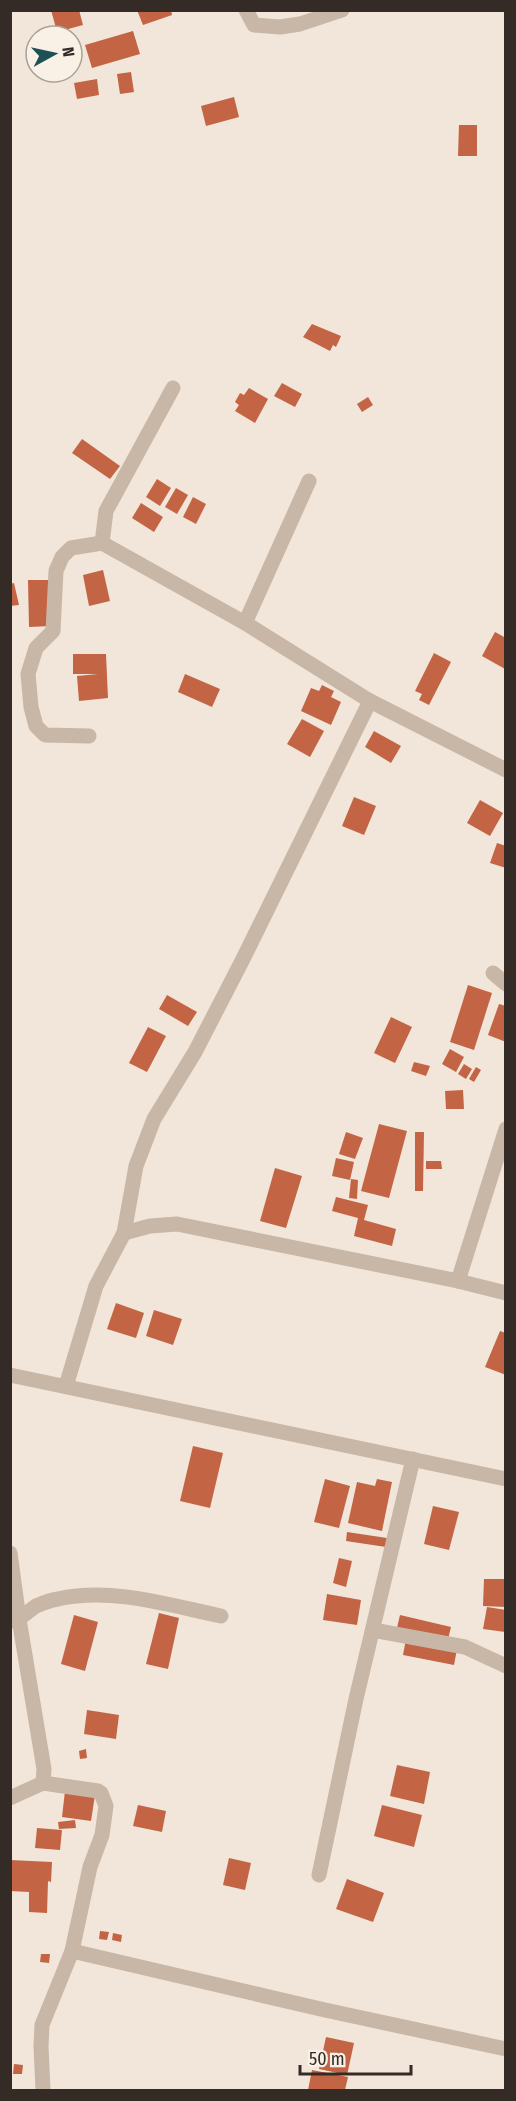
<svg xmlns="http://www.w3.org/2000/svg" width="516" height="2101" font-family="'Fira Sans Condensed',sans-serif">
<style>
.building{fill:#c36445}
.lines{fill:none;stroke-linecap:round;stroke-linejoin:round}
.street{stroke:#c8b6a6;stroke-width:15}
</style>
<rect width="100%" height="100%" fill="#f1e6d9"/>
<!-- building -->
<g class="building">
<polygon points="51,10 79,10 83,25 57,32"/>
<polygon points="137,10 171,10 172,15 143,25"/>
<polygon points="133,31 140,54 92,68 85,45"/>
<polygon points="131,72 134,92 120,94 117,74"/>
<polygon points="97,79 99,95 77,99 74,83"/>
<polygon points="234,97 239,117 206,126 201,106"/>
<polygon points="459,125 477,125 477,156 458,156"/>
<polygon points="312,324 341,336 336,347 333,345 330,351 303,337"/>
<polygon points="282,383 302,394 295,407 274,396"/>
<polygon points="249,388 268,399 255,423 235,411 239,405 235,402 240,393 244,395"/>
<polygon points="368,397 373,405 362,412 357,404"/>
<polygon points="82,439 120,466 110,479 72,453"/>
<polygon points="157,479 171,488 160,506 146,497"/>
<polygon points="176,488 188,495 177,514 165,507"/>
<polygon points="193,497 206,504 196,524 183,517"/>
<polygon points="141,503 163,517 154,532 132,518"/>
<polygon points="103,570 110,601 89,606 83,575"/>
<polygon points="28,580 49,580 51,626 29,627"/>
<polygon points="14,583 19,605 10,606 10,584"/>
<polygon points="495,632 506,638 505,669 482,656"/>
<polygon points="434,653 451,662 429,705 419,700 422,694 415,691"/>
<polygon points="73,654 106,654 108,698 79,701 77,676 98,674 73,674"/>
<polygon points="185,674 220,689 212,707 178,692"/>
<polygon points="322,685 334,691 331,697 341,702 331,725 301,711 311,688 319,691"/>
<polygon points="302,719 324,731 310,757 287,744"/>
<polygon points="374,731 401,746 391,763 365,747"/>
<polygon points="354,797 376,806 364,835 342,826"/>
<polygon points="480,800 503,813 490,836 467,823"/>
<polygon points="497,843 506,846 506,868 490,863"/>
<polygon points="468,985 492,993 474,1050 450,1042"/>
<polygon points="167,995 197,1012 188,1026 159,1009"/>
<polygon points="499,1004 506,1006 506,1042 488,1035"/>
<polygon points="391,1017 412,1027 395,1063 374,1053"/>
<polygon points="148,1027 166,1036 147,1072 129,1063"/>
<polygon points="450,1049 464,1057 456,1072 442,1064"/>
<polygon points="414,1062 430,1066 426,1076 411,1071"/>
<polygon points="464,1064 472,1069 466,1079 458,1074"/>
<polygon points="476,1067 481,1070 474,1082 469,1079"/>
<polygon points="463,1090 464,1109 446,1109 445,1091"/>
<polygon points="379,1124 407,1131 389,1198 361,1191"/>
<polygon points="346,1132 363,1138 355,1159 339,1154"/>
<polygon points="415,1132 424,1132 423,1191 415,1191"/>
<polygon points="336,1158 354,1162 350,1180 332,1176"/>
<polygon points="426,1161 441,1161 442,1169 426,1169"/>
<polygon points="275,1168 302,1176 286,1228 260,1221"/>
<polygon points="351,1179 358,1180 357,1199 349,1198"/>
<polygon points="336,1197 368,1205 364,1220 396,1229 392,1246 354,1236 358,1218 332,1211"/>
<polygon points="116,1303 144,1313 136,1338 107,1329"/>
<polygon points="154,1310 182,1319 173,1345 146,1336"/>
<polygon points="500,1331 506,1333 506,1375 485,1367"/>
<polygon points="193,1446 223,1453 210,1508 180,1501"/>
<polygon points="325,1479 350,1486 339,1528 314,1522"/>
<polygon points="377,1479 392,1482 382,1531 348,1523 357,1482 375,1486"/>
<polygon points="433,1506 459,1512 449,1550 424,1544"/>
<polygon points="347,1532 387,1538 386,1547 346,1541"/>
<polygon points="339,1558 352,1561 346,1587 333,1583"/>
<polygon points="484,1579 506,1579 506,1607 483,1606"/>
<polygon points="327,1594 361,1600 357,1625 323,1620"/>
<polygon points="487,1607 506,1610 505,1632 483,1629"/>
<polygon points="159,1613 179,1618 168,1669 146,1664"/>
<polygon points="74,1615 98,1622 85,1671 61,1664"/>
<polygon points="400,1615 451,1627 447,1643 396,1632"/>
<polygon points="406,1639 457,1649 454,1665 403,1655"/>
<polygon points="87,1710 119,1715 116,1739 84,1734"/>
<polygon points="86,1749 87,1758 80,1759 79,1751"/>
<polygon points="397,1765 430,1772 424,1804 390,1796"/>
<polygon points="65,1791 95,1795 91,1821 62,1817"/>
<polygon points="138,1805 166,1811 162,1832 133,1826"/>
<polygon points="382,1805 422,1815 414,1847 374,1836"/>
<polygon points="75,1820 76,1828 59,1829 58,1822"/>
<polygon points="37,1828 62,1830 60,1850 35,1848"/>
<polygon points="229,1858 251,1863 245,1890 223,1885"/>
<polygon points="10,1860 52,1862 51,1882 48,1881 47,1913 29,1912 29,1892 10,1891"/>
<polygon points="347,1879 384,1893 373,1922 336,1909"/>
<polygon points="100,1931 109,1932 107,1940 99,1939"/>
<polygon points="113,1933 122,1935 121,1942 112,1940"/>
<polygon points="41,1954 50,1954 49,1963 40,1962"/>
<polygon points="326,2037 354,2043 347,2075 319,2069"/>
<polygon points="14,2064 23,2065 22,2074 13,2074"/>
<polygon points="312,2070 348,2077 345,2090 308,2090"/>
</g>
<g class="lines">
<!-- street -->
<g class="street">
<polyline points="246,10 254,25 280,27 300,24 342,10"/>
<polyline points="102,543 106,511 173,388"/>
<polyline points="245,623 309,481"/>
<polyline points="89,736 45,735 36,726 31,707 28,674 36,648 53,631 56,571 62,557 71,548 102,543 245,623 370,701 506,770"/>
<polyline points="493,973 506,984"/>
<polyline points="124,1233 150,1226 177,1224 458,1281 506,1293"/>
<polyline points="458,1281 506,1129"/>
<polyline points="10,1375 506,1479"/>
<polyline points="66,1386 96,1286 124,1233 136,1166 154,1119 195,1052 243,959 370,701"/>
<polyline points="10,1553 19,1619 44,1769 43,1783 98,1791 101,1793 106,1806 102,1835 90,1867 72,1951 42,2025 41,2046 43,2090"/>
<path d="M 13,1621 C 23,1618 28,1611 36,1606 C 43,1603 51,1600 58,1599 C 113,1587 168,1605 221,1616"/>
<polyline points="373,1630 465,1647 506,1666"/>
<polyline points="10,1798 43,1783"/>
<polyline points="319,1875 356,1699 413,1459"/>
<polyline points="72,1951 325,2010 506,2049"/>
</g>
</g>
<!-- border -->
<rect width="516" height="2101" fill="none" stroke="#342b27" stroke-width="24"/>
<!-- north arrow -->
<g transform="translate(54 54) rotate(82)"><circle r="28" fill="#f9f0e6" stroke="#aaa19a" stroke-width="1.5"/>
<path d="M0-4.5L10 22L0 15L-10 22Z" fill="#1d5155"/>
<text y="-9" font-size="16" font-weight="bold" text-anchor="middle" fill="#342b27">N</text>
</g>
<!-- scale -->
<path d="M300 2065v9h111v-9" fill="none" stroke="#342b27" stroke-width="3"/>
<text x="309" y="2065" font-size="18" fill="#342b27" stroke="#f9f0e6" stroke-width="4.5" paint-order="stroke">50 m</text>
</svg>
